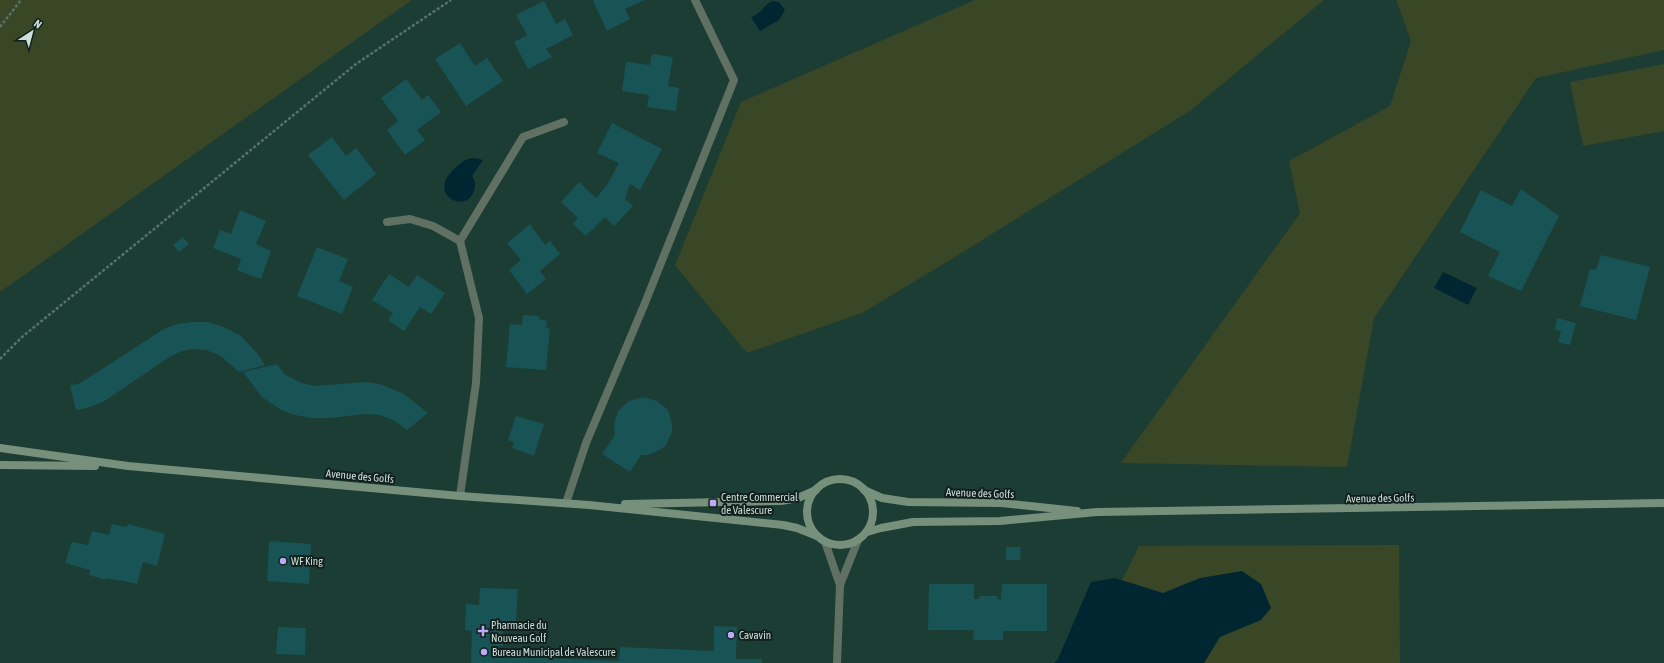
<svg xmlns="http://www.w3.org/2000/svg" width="1664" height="663" font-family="'Asap Condensed',sans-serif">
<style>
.green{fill:#394727}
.water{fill:#002632}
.building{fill:#185356}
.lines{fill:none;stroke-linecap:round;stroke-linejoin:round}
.path{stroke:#57736b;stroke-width:2.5;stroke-dasharray:3 2;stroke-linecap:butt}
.street{stroke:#607063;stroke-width:8}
.secondary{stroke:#77907c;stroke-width:8}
.poi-dot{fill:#bcaaf6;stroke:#12201d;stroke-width:1.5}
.labels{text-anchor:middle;stroke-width:4;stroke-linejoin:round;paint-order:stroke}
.street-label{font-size:11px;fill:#cddfd9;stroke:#12201d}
.poi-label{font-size:11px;fill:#cddfd9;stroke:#12201d;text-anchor:start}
</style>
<rect width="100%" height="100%" fill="#1c3d34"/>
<!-- green -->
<g class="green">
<polygon points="0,0 412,0 0,292"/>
<polygon points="975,0 1324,0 1191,110 968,249 862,313 747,353 675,265 741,102"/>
<polygon points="1396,0 1664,0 1664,50 1536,78 1374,318 1347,467 1121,463 1300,213 1289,161 1390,106 1411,41"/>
<polygon points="1664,64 1664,131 1583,146 1570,82"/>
<polygon points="1399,545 1400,663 1079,663 1087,652 1139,546"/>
</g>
<!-- water -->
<g class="water">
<path d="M 772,1 L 779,2 L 785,10 L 779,20 L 760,31 L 751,17 C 761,14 763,6 772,1 Z"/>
<path d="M 475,158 L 483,160 L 472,176 C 475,180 476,186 474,191 C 467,214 428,196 452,171 C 459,164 465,158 475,158 Z"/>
<polygon points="1443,272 1477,288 1468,305 1434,288"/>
<polygon points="1242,571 1261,584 1271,608 1261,620 1220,637 1204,663 1054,663 1058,659 1091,582 1115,578 1163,593 1200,578"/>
</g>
<!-- building -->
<g class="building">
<polygon points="595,0 644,0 625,9 630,19 607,31 593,1"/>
<polygon points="544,1 556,24 565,19 573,35 546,49 552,57 528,69 514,42 527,35 516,15"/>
<polygon points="460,43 475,66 487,58 503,81 466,106 435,59"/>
<polygon points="652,54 673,57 668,86 679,88 676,111 647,107 649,95 622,91 626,62 650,65"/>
<polygon points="406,79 422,100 428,95 441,112 417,130 425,140 405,155 387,130 398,121 381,98"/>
<polygon points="612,123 662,149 640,190 630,184 625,199 633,206 614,226 605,217 586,236 573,224 578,218 561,202 579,182 596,198 607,185 619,163 597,153"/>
<polygon points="332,137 350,161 346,156 356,148 376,174 344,200 308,155"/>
<polygon points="1521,189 1559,216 1521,291 1488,276 1500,252 1460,232 1481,190 1512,206"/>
<polygon points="240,210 266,221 256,244 271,251 261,279 237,270 241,259 213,248 220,230 231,234"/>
<polygon points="530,224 545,245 550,241 560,254 540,271 546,279 527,294 509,270 521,260 507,243"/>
<polygon points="183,237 189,244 179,252 173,245"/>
<polygon points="317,247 348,259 339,281 353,287 342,314 297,296"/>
<polygon points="1601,255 1650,267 1636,320 1580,306 1590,269 1596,270"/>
<polygon points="389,274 409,287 417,275 445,293 431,314 420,307 404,331 388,320 393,313 372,300"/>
<polygon points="523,315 539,316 539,319 547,321 546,328 550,329 546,370 506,367 510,324 522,325"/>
<polygon points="1557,318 1576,323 1570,345 1558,342 1561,331 1555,330"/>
<polygon points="191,322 208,322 224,327 241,336 257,353 265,365 239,372 221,356 206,350 193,349 182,351 171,356 103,402 87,408 76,410 70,385 78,384 85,380 164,329 177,324"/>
<polygon points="277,364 284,374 301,383 315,386 366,382 380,384 404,394 428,413 407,430 393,420 380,415 365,414 330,418 310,418 295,415 281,410 262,397 243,372"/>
<polygon points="643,397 657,401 668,410 672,424 672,432 666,445 660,450 647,455 641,455 630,472 602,454 615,435 614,425 618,411 629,401"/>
<polygon points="516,416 544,424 534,456 512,448 514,442 508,440"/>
<polygon points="112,524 127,527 128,524 165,534 157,566 143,562 137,584 120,580 120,581 106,578 106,580 89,575 90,570 65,563 72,542 88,545 92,531 109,535"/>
<polygon points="269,541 311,544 309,584 267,581"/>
<polygon points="1006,547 1021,547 1020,560 1006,560"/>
<polygon points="929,584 974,584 974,599 979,599 979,596 997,596 997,599 1001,600 1002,584 1047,584 1047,631 1003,631 1003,640 973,640 974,630 928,630"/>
<polygon points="480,588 518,589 516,622 503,622 503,646 493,646 493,656 619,661 620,647 714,651 714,626 737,627 736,659 762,659 762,663 471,663 472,631 465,630 466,604 479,605"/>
<polygon points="278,627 306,628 305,655 276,654"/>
</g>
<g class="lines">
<!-- path -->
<g class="path">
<polyline points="0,27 21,0"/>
<polyline points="0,359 22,337 356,64 451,0"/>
</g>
<!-- street -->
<g class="street">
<polyline points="387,222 410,219 433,226 460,241"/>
<polyline points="460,496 476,383 479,318 460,241 523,137 564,122"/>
<polyline points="566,503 586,443 645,303 734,80 695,0"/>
<polyline points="825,542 840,585"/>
<polyline points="837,663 840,585 858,540"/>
</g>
<!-- secondary -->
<g class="secondary">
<polyline points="0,448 128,466 460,496 589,505 783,525 797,528 817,536"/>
<polyline points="0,465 95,466"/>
<circle cx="840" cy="512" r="33"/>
<polyline points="864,490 882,498 908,502 1001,503 1077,511"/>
<polyline points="625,504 781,501 798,498 816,490"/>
<polyline points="867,532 881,528 913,522 1000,521 1097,512 1664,503"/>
</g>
</g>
<!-- markers -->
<g class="poi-dot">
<rect x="709" y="499" width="8" height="8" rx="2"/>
<circle cx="283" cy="561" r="4"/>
<path d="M481 625h4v4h4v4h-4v4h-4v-4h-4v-4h4z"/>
<circle cx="731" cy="635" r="4"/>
<circle cx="484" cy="652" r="4"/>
</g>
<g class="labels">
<!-- street labels -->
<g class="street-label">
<text transform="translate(360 476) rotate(5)" y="4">Avenue des Golfs</text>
<text transform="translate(980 493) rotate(2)" y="4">Avenue des Golfs</text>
<text transform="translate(1380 498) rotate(-1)" y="4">Avenue des Golfs</text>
</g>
<!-- poi labels -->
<g class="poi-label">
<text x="721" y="501">Centre Commercial<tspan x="721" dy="13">de Valescure</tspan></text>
<text x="291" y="565">WF King</text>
<text x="491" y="629">Pharmacie du<tspan x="491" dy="13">Nouveau Golf</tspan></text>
<text x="739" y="639">Cavavin</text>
<text x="492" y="656">Bureau Municipal de Valescure</text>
</g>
</g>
<!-- north arrow -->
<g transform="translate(32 32) rotate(36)" stroke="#12201d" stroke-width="3" paint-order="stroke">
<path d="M0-3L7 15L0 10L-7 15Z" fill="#cddfd9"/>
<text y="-6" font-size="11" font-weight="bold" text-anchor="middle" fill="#cddfd9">N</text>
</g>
</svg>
